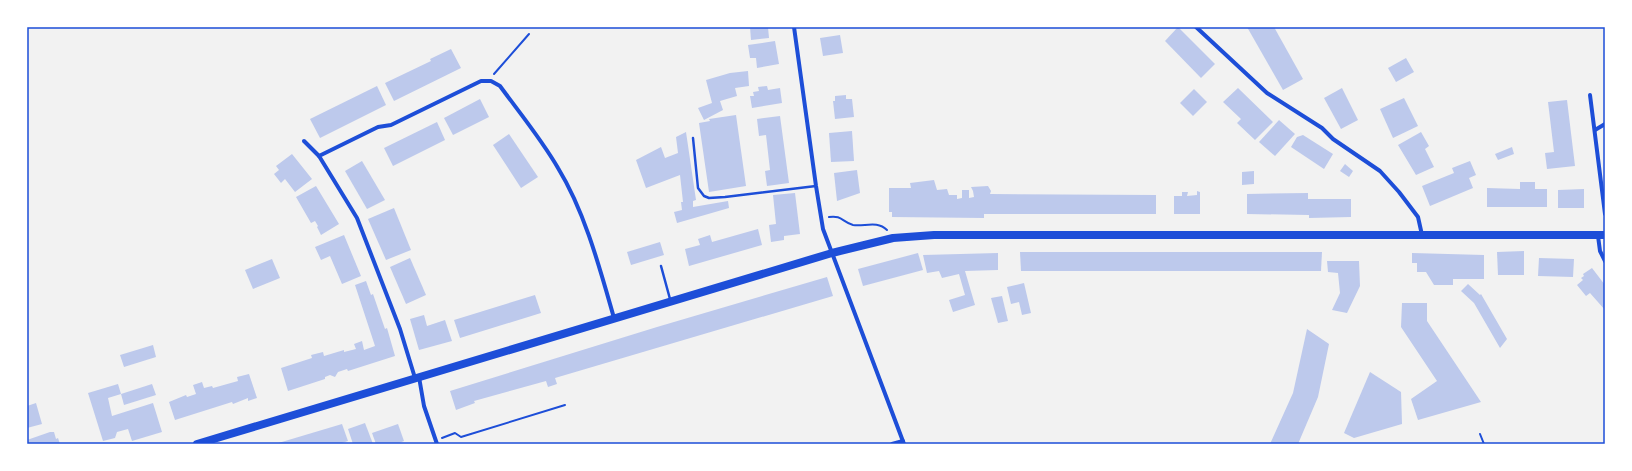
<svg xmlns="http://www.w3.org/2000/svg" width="1632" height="471" font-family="'Source Sans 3',sans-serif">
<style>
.building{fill:#bdc9ec}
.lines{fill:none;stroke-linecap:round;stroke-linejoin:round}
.path{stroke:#1d4ed8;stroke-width:2}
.service{stroke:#1d4ed8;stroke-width:2.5}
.minor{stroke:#1d4ed8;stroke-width:4}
.primary{stroke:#1d4ed8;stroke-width:8}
.neatline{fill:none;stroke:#1d4ed8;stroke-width:1.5}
</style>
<rect width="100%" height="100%" fill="#f2f2f2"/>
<!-- building -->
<g class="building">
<polygon points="750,27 768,27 769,38 751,40"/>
<polygon points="1178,27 1215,64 1201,78 1165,41"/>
<polygon points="1247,27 1274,27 1303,79 1283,90"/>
<polygon points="840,35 843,53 823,56 820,38"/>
<polygon points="775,41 779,64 757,68 756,58 750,58 748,45"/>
<polygon points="451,49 461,68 394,101 385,83 431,61 430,59"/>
<polygon points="1406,58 1414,72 1396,82 1388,68"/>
<polygon points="748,71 749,86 735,88 737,96 720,101 723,110 704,120 698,108 712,103 706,80 730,73"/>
<polygon points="377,86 386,105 320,138 310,119"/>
<polygon points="767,86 768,90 780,88 782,103 752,108 750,96 754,96 753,92 759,91 758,87"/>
<polygon points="1238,88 1273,122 1255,140 1237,123 1241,119 1223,102"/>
<polygon points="1342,88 1358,120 1341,129 1324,98"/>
<polygon points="1194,89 1207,102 1193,116 1180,103"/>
<polygon points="846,95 846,99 852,99 854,117 835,119 833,101 835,101 835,96"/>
<polygon points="1404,98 1418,126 1393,138 1380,109"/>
<polygon points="480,99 489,117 453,135 444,118"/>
<polygon points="1567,100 1575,166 1547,169 1545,153 1554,152 1548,102"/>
<polygon points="736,115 746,186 709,192 699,123 710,121 709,119"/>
<polygon points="780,116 789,183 767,186 765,171 770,170 766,135 759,136 757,119"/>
<polygon points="1279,120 1295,134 1275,156 1259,142"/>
<polygon points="437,122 445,140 393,166 384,148"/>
<polygon points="852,131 854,161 831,162 829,133"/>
<polygon points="686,132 696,200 693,201 693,207 728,201 729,208 677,223 674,212 682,210 681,202 683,202 680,175 646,188 636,160 661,147 665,158 678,153 676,137"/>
<polygon points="1421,132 1429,146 1425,149 1434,167 1416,175 1398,145"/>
<polygon points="509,134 538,177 521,188 493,145"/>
<polygon points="1303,135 1333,154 1324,169 1291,147 1297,137"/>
<polygon points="1512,147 1514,154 1498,160 1495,154"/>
<polygon points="292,154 312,179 295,192 285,179 281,183 274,174 279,170 276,166"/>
<polygon points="362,161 385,200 367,209 345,171"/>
<polygon points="1470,161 1476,175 1469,178 1473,188 1430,206 1422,186 1454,173 1452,168"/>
<polygon points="1345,164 1353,171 1349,177 1340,171"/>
<polygon points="857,170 860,193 837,201 834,173"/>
<polygon points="1254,171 1254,184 1242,185 1242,172"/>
<polygon points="934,180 937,190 947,189 949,195 957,195 957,199 962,198 962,190 969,190 969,198 974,197 973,191 971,187 988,186 991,191 990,194 1156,195 1156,214 984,214 984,218 892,217 892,212 889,212 889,188 911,188 910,183"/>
<polygon points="1520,182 1535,182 1535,189 1547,189 1547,207 1487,207 1487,188 1520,189"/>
<polygon points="316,186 339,224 321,235 317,227 318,226 315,221 311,223 296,197"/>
<polygon points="1584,189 1584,208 1558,208 1558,190"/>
<polygon points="1197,191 1200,192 1200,214 1174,214 1174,196 1182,196 1182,192 1188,192 1187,196 1197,195"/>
<polygon points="795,193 800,234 784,236 784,240 771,242 769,225 776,224 773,195"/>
<polygon points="1308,193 1308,199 1351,199 1351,217 1309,218 1309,215 1247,214 1247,194"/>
<polygon points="394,208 411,250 386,260 368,219"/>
<polygon points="758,229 762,245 689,266 685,249 700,245 698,239 710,235 712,242"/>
<polygon points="344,235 361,276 342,284 330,256 321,260 315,247"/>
<polygon points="660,242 664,255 631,265 627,252"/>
<polygon points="1524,251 1524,275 1498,275 1497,252"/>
<polygon points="1020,252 1322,252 1321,271 1021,271"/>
<polygon points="918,253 923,270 863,286 858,269"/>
<polygon points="998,253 998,270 965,271 975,305 953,312 949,300 965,295 959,274 942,278 939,271 927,273 923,255"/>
<polygon points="1412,253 1484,255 1484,279 1453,279 1453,285 1434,285 1426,272 1417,272 1417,263 1412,263"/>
<polygon points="410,258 426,295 406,304 390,267"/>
<polygon points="1539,258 1574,259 1573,277 1538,276"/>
<polygon points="272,259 280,278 253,289 245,270"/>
<polygon points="1327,261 1359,261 1360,286 1347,313 1332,310 1340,293 1338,273 1328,272"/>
<polygon points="1592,268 1605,285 1605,310 1590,293 1586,296 1577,285 1583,280 1581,278 1584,276 1583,274"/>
<polygon points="827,277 833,296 555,378 557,384 548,387 546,381 474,401 475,403 456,410 450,391 657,327"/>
<polygon points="366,281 371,295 373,294 385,329 387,328 395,356 348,371 347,369 338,372 335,377 330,375 325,377 325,379 288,391 281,368 312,358 311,355 323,352 324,356 344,350 344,352 356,349 354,344 362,341 364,350 375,346 355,285"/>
<polygon points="1024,283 1031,313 1022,315 1019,302 1011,304 1007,287"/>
<polygon points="1468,284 1480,295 1481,294 1507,339 1500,348 1474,303 1461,291"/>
<polygon points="535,295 541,313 460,338 454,320"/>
<polygon points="1002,296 1008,321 998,323 991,298"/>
<polygon points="1402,303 1427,303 1427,321 1481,402 1418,420 1411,399 1437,381 1401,327"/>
<polygon points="424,315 427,326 445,320 452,341 419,350 410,319"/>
<polygon points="1307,329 1329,344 1318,397 1298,444 1270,444 1293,393"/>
<polygon points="153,345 156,357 124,367 120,355"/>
<polygon points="1370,372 1401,392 1402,424 1354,438 1344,433"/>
<polygon points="249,374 257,398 248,401 248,398 233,404 232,402 175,420 169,402 186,395 187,397 196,394 193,385 202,382 204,388 212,386 213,388 238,381 237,377"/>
<polygon points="118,384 121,394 108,398 112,416 153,403 162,432 132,441 128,429 117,432 115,438 103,441 88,393"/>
<polygon points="152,384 156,395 124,405 121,394"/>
<polygon points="36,403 42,424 27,428 27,406"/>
<polygon points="365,423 373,444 353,444 348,429"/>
<polygon points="342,424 348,441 339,444 275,444"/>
<polygon points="398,424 404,441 397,444 376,444 372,433"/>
<polygon points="50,432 54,432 56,439 58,438 60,444 27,444 27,440"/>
</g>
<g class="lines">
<!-- path -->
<g class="path">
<polyline points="494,74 529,34"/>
<path d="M 829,217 C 842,215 842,222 853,225 C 864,227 877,220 887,230"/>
<polyline points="1480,434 1484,444"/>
<polyline points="442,438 455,433 461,437 565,405"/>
</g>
<!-- service -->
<g class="service">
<polyline points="693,138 698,188 704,196 709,198 725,197 816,186"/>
<polyline points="661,266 670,299"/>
</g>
<!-- minor -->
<g class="minor">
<polyline points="794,27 816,186 823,229 904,444"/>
<polyline points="1196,27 1267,93 1322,128 1333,139 1380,171 1399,192 1418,217 1422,235"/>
<polyline points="1590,95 1605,214"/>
<polyline points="1595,130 1605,124"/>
<polyline points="304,141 319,156"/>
<polyline points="1598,236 1600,251 1605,261"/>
<polyline points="419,377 424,406 437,444"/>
<path d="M 415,378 L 400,329 L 357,218 L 319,156 L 378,127 L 391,125 L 481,81 L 491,81 L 500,86 C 519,112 542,140 558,168 C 585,212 600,269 614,318"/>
<polyline points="892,444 903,441"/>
</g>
<!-- primary -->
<polyline class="primary" points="197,444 832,253 893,238 934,235 1605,235"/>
</g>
<!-- border -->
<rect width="1632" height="471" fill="none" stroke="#ffffff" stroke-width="56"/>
<rect x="28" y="28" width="1576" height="415" class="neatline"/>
</svg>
